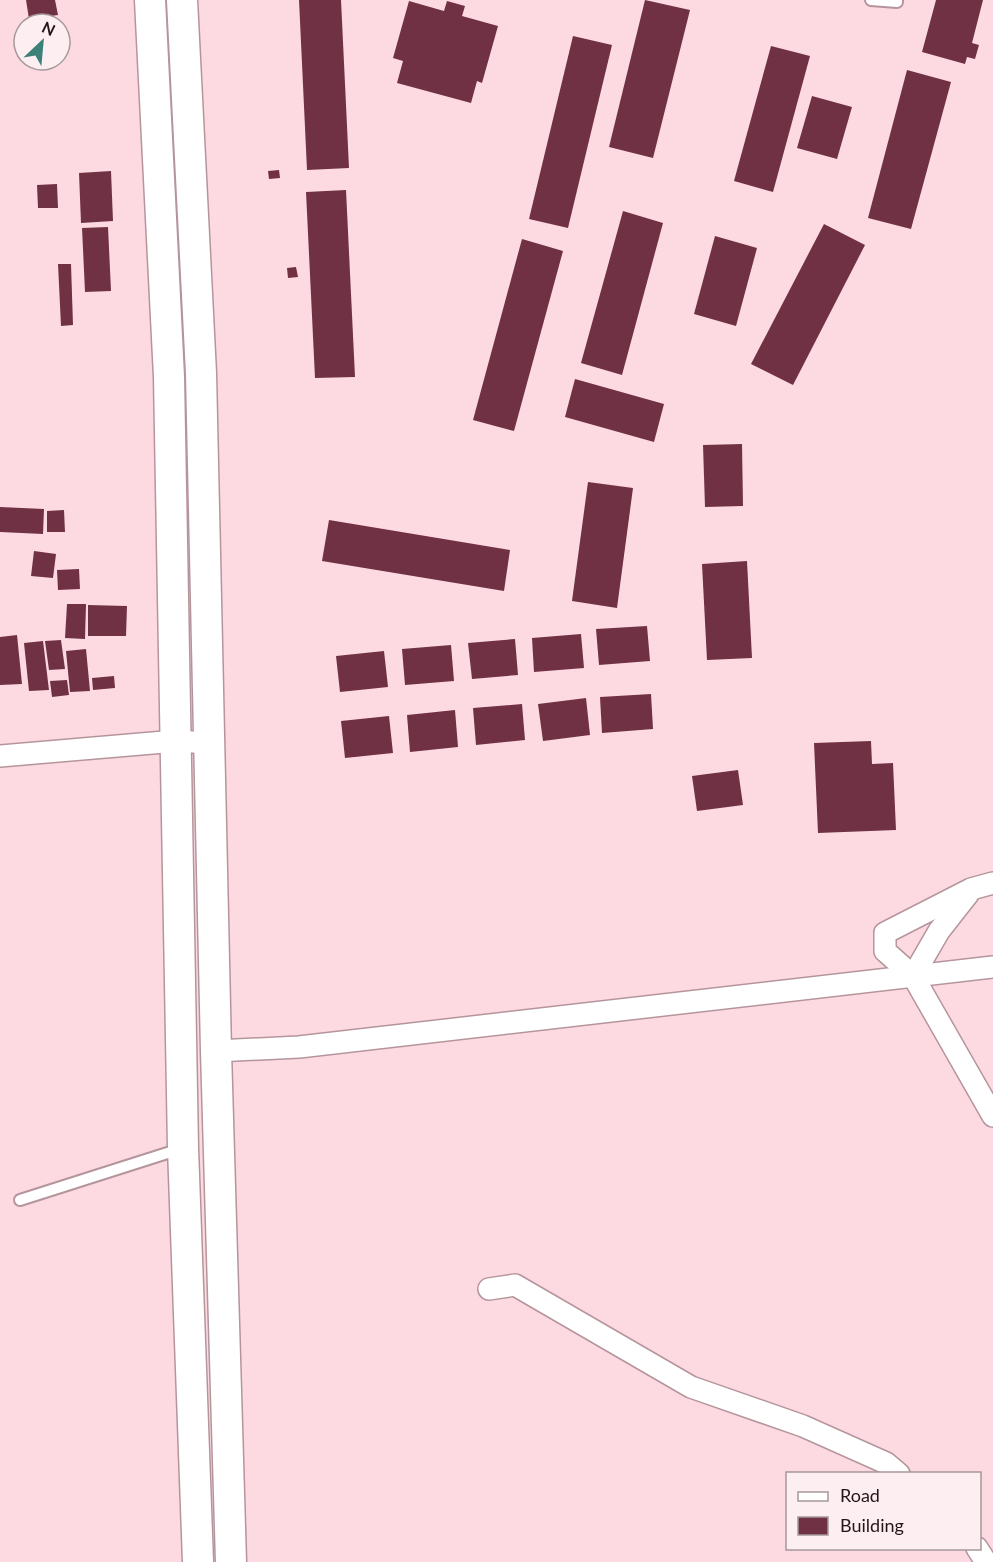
<svg xmlns="http://www.w3.org/2000/svg" width="993" height="1562" font-family="Lato,sans-serif">
<style>
.building{fill:#703144}
.lines{fill:none;stroke-linecap:round;stroke-linejoin:round}
.lane-casing{stroke:#b5959c;stroke-width:14}
.street-casing{stroke:#b5959c;stroke-width:24}
.secondary-casing{stroke:#b5959c;stroke-width:33}
.lane{stroke:#fff;stroke-width:10}
.street{stroke:#fff;stroke-width:21}
.secondary{stroke:#fff;stroke-width:30}
</style>
<rect width="100%" height="100%" fill="#fddae2"/>
<!-- building -->
<g class="building">
<polygon points="26,0 55,0 58,15 29,19"/>
<polygon points="299,0 341,0 349,168 307,170"/>
<polygon points="645,0 690,10 653,158 609,147"/>
<polygon points="936,0 983,0 972,43 979,45 975,59 967,57 965,64 922,52"/>
<polygon points="409,1 444,11 447,1 465,6 462,16 498,26 482,83 477,81 471,103 397,83 403,61 393,58"/>
<polygon points="573,36 612,45 568,228 529,219"/>
<polygon points="771,46 810,56 773,192 734,181"/>
<polygon points="907,70 951,82 911,229 868,218"/>
<polygon points="812,96 852,107 837,159 797,148"/>
<polygon points="279,170 280,178 269,179 268,171"/>
<polygon points="111,171 113,221 81,223 79,173"/>
<polygon points="57,184 58,208 38,208 37,185"/>
<polygon points="346,190 355,377 315,378 306,192"/>
<polygon points="623,211 663,223 622,375 581,363"/>
<polygon points="824,224 865,245 793,385 751,364"/>
<polygon points="108,227 111,291 85,292 82,228"/>
<polygon points="715,236 757,248 736,326 694,314"/>
<polygon points="522,239 563,251 514,431 473,420"/>
<polygon points="58,264 71,264 73,325 61,326"/>
<polygon points="296,267 298,277 288,278 287,268"/>
<polygon points="575,379 664,404 654,442 565,417"/>
<polygon points="742,444 743,506 705,507 703,445"/>
<polygon points="588,482 633,488 617,608 572,601"/>
<polygon points="0,507 44,509 43,534 0,532"/>
<polygon points="64,510 65,532 47,532 47,511"/>
<polygon points="329,520 510,550 504,591 322,561"/>
<polygon points="34,551 56,554 53,578 31,576"/>
<polygon points="747,561 752,658 707,660 702,564"/>
<polygon points="79,569 80,589 58,590 57,570"/>
<polygon points="67,604 86,604 85,639 65,638"/>
<polygon points="88,605 127,606 126,636 88,636"/>
<polygon points="647,626 650,661 599,665 596,629"/>
<polygon points="581,634 584,668 534,672 532,638"/>
<polygon points="17,635 22,684 0,685 0,637"/>
<polygon points="515,639 518,675 472,679 468,643"/>
<polygon points="61,640 65,669 49,670 45,641"/>
<polygon points="43,641 49,690 29,691 24,643"/>
<polygon points="451,645 454,681 405,685 402,649"/>
<polygon points="86,649 90,691 70,692 66,651"/>
<polygon points="384,651 388,687 340,692 336,656"/>
<polygon points="114,676 115,688 93,690 92,678"/>
<polygon points="67,680 69,695 52,697 50,681"/>
<polygon points="651,694 653,729 602,733 600,697"/>
<polygon points="586,698 590,735 543,741 538,704"/>
<polygon points="522,704 525,740 476,745 473,708"/>
<polygon points="455,710 458,747 410,752 407,715"/>
<polygon points="389,716 393,753 345,758 341,721"/>
<polygon points="871,741 872,764 893,763 896,830 818,833 814,743"/>
<polygon points="738,770 743,805 697,811 692,776"/>
</g>
<g class="lines">
<!-- lane casing -->
<g class="lane-casing">
<g id="lane">
<polyline points="871,0 897,2 897,0"/>
<polyline points="20,1200 180,1149"/>
</g>
</g>
<!-- street casing -->
<g class="street-casing">
<g id="street">
<polyline points="0,756 176,741 209,743"/>
<polyline points="993,883 971,889 885,933 885,951 913,976 993,1116"/>
<polyline points="913,976 939,931 968,894"/>
<polyline points="216,1051 299,1047 993,967"/>
<polyline points="489,1289 515,1285 691,1387 803,1426 886,1463 899,1474"/>
<polyline points="977,1548 986,1562"/>
</g>
</g>
<!-- secondary casing -->
<g class="secondary-casing">
<g id="secondary">
<polyline points="150,0 169,377 183,1148 198,1562"/>
<polyline points="182,0 201,373 216,1051 231,1562"/>
</g>
</g>
<!-- lane -->
<use href="#lane" class="lane"/>
<!-- street -->
<use href="#street" class="street"/>
<!-- secondary -->
<use href="#secondary" class="secondary"/>
</g>
<!-- legend -->
<rect x="786" y="1472" width="195" height="78" fill="#fceef1" stroke="#a5989b" stroke-width="1.5"/>
<rect x="798" y="1492" width="30" height="9" fill="#ffffff" stroke="#a5989b" stroke-width="1.5"/>
<text x="840" y="1502" font-size="18" fill="#221619">Road</text>
<rect x="798" y="1517" width="30" height="18" fill="#703144" stroke="#a5989b" stroke-width="1.5"/>
<text x="840" y="1532" font-size="18" fill="#221619">Building</text>
<!-- north arrow -->
<g transform="translate(42 42) rotate(26)"><circle r="28" fill="#fceef1" stroke="#a5989b" stroke-width="1.5"/>
<path d="M0-4.5L10 22L0 15L-10 22Z" fill="#3b8177"/>
<text y="-9" font-size="16" font-weight="bold" text-anchor="middle" fill="#221619">N</text>
</g>
</svg>
